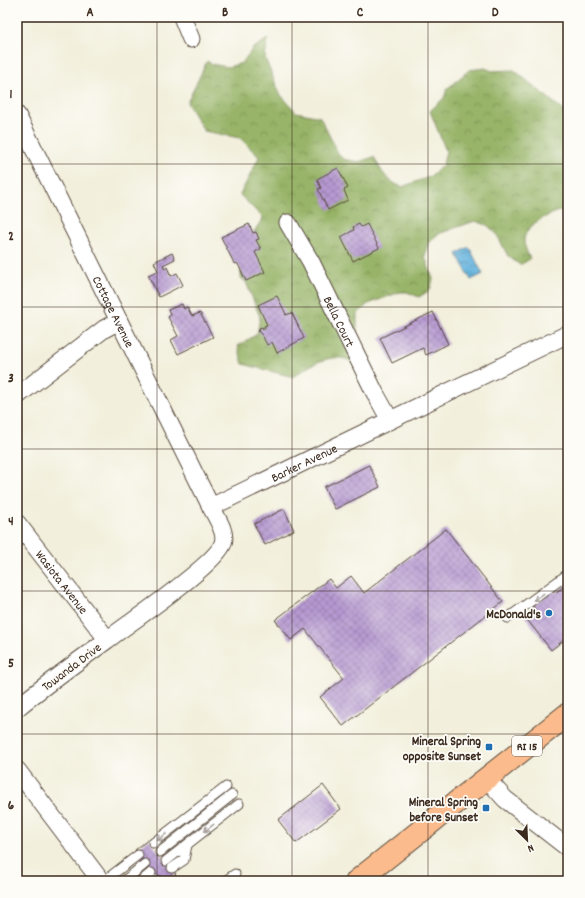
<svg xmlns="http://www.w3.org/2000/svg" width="585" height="898" font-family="Dekko,sans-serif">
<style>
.forest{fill:url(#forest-crowns);stroke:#696f42}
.water{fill:url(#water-waves);stroke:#4e6e7d}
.building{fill:url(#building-cross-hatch)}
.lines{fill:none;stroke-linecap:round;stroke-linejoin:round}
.service-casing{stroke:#56483a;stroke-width:11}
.minor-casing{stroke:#56483a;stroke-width:19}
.primary-casing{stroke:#56483a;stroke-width:24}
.service{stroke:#fff;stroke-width:9}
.minor{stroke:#fff;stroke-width:17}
.primary{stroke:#fbbb8c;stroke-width:22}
.oneway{stroke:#a79f9a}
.grid{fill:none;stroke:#3b2a1e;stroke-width:1;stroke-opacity:0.55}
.poi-dot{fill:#1f6fb2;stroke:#fdfcf7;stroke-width:1.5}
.labels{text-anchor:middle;stroke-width:3.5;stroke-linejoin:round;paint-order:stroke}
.shield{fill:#fdfcf7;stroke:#75695f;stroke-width:1}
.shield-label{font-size:12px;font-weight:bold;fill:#3b2a1e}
.street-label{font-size:13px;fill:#3b2a1e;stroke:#fdfcf7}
.poi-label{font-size:13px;font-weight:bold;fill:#3b2a1e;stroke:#fdfcf7;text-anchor:end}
.neatline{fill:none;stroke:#3b2a1e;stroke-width:1.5}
.grid-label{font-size:13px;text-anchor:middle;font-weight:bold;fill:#3b2a1e}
</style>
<defs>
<pattern id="forest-crowns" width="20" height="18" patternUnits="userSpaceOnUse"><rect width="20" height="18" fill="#97b467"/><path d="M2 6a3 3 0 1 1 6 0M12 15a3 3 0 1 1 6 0" fill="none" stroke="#7c9354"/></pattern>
<pattern id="water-waves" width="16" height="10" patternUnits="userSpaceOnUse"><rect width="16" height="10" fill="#61b1dc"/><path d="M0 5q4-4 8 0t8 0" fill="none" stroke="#5190b2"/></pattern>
<pattern id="building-cross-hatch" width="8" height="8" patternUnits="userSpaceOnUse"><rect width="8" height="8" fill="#b699d1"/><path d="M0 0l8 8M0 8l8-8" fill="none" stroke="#957da9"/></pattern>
</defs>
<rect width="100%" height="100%" fill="#fdfcf7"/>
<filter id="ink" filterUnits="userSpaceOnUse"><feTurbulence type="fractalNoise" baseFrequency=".025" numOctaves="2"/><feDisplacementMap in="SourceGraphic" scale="8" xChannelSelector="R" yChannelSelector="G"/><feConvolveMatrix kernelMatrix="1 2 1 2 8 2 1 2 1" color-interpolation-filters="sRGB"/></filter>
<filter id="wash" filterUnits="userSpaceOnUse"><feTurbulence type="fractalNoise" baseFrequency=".012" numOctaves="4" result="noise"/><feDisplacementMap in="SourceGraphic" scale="16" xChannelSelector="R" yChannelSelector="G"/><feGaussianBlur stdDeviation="0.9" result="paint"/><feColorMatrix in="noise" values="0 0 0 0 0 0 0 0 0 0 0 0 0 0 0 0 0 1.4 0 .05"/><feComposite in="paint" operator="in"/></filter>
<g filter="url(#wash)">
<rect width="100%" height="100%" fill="#f2efdc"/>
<!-- forest -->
<path class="forest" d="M 268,39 L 265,58 L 280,94 L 296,112 L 320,117 L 338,153 L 343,159 L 358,162 L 374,157 C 382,172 385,180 402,187 L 429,177 L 443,165 L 446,151 L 430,111 L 444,98 L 447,89 L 469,70 L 485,68 L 492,71 L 514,70 L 568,114 L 568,208 C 553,214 525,221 524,241 C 524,246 528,254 530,259 L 520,265 L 508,256 L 496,233 L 487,225 L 475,221 L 438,234 L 428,243 L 425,257 L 433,279 L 430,290 L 419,297 L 407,292 L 400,292 L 368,304 L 357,314 L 357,340 L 366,371 C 361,368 356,364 350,361 C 332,351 308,366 293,377 L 243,364 L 238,346 L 257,334 L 260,317 L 246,282 L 241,278 L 241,251 L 263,218 L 240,195 L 259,157 L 240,138 L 204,131 L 187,103 L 207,61 L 212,64 L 228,67 L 242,63 L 253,48 Z"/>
<!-- water -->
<polygon class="water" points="469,247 483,274 471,280 457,254"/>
<g id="blocks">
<!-- building -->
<g class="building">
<polygon points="338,168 348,188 344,190 348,200 328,210 318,189 321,188 317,179"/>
<polygon points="249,224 253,233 256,232 259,239 256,240 261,249 255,252 265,272 246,281 238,264 234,263 221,237"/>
<polygon points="359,224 361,227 367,224 379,248 353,261 341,237 354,230 353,227"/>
<polygon points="172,253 175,259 163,265 165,269 167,267 171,276 177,273 183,285 159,297 148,275 158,271 154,262"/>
<polygon points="277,296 286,314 285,315 292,313 304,338 277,353 272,342 267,345 262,335 258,331 260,330 259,328 262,327 263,329 265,328 264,326 267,325 258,305"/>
<polygon points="182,304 184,309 187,307 192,316 200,313 213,337 178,354 171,340 178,336 168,317 171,315 168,310"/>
<polygon points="433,312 448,344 426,355 423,348 392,363 380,338"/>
<polygon points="369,465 380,487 335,509 324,487"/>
<polygon points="284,509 294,530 265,545 254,524"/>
<polygon points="446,529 503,602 343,726 320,697 344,678 305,629 291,640 275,620 329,579 336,588 351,576 364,593"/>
<polygon points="568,583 568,637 551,650 525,617 535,609 533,606 553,590 555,593"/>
<polygon points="323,785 341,809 296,843 278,820"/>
<polygon points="149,839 176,874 166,881 158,881 135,850"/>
</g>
</g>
</g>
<g filter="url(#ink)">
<use href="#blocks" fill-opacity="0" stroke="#56483a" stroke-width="1"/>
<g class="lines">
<!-- service casing -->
<g class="service-casing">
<g id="service">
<polyline points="508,618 568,574"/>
<polyline points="153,843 226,787"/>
<polyline points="160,852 232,795"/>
<polyline points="166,861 239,804"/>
<polyline points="172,868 184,860 187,845"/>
<polyline points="104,881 138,855"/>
<polyline points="124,881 145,864"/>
<polyline points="141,881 151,873"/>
<polyline points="156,881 157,880"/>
<polyline points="225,881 235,874"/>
</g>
</g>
<!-- minor casing -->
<g class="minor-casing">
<g id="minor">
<polyline points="182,17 191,39"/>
<path id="s1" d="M 17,115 L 211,507 C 216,517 227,532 223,543 C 217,564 129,623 107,640 C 77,662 46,684 17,708"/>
<path id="s2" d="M 288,223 L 311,262 L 375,393 L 390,420"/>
<polyline points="17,396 104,329 119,321"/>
<path id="s3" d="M 211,507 L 568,334"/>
<path id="s4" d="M 17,523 L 107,639"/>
<polyline points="17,770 101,881"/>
<polyline points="486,778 505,799 568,848"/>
</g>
</g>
<!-- primary casing -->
<g class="primary-casing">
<polyline id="primary" points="357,881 568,714"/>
</g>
<!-- service -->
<use href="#service" class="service"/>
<!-- minor -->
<use href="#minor" class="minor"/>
<!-- primary -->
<use href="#primary" class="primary"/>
</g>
<!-- one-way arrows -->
<defs><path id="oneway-shaft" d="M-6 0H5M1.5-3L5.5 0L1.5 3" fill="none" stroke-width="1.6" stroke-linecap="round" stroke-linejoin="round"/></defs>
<g class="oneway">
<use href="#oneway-shaft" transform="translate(539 597) rotate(144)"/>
<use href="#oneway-shaft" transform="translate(209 828) rotate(142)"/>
<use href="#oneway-shaft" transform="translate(162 837) rotate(142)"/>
</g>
</g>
<!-- grid -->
<path class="grid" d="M 157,17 L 157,881M 292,17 L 292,881M 428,17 L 428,881M 17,164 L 568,164M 17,307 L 568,307M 17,449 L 568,449M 17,591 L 568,591M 17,734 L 568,734"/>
<!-- markers -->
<g class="poi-dot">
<circle cx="549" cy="613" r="4"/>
<rect x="485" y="743" width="8" height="8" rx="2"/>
<rect x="482" y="804" width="8" height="8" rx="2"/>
</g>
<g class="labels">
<!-- shield labels -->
<rect class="shield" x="512" y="736" width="30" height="20" rx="3"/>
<g class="shield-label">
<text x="527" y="750">RI 15</text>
</g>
<!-- street labels -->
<g class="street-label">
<text dy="5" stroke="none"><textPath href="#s1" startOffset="219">Cottage Avenue</textPath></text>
<text dy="5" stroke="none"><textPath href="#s2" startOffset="111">Bella Court</textPath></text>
<text dy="5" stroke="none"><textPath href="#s3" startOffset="103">Barker Avenue</textPath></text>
<text dy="5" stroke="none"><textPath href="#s4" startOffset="74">Wasiota Avenue</textPath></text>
<text transform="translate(71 666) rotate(-37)" y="5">Towanda Drive</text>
</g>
<!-- poi labels -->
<g class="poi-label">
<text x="541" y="618">McDonald's</text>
<text x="481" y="745">Mineral Spring<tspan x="481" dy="15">opposite Sunset</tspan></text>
<text x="478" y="806">Mineral Spring<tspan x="478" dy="15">before Sunset</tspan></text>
</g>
</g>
<!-- margin -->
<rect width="585" height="898" fill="none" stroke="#fdfcf7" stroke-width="44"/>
<!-- north arrow -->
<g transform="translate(527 840) rotate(156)" stroke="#fdfcf7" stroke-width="3" paint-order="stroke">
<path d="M0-3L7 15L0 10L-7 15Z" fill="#3b2a1e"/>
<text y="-6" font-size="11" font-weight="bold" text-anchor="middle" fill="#3b2a1e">N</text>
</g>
<rect x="22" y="22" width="541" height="854" class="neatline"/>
<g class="grid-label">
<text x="90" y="16">A</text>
<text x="225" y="16">B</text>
<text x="360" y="16">C</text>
<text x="495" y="16">D</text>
<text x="11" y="98">1</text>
<text x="11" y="240">2</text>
<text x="11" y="382">3</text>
<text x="11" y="525">4</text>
<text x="11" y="667">5</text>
<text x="11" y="809">6</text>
</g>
</svg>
